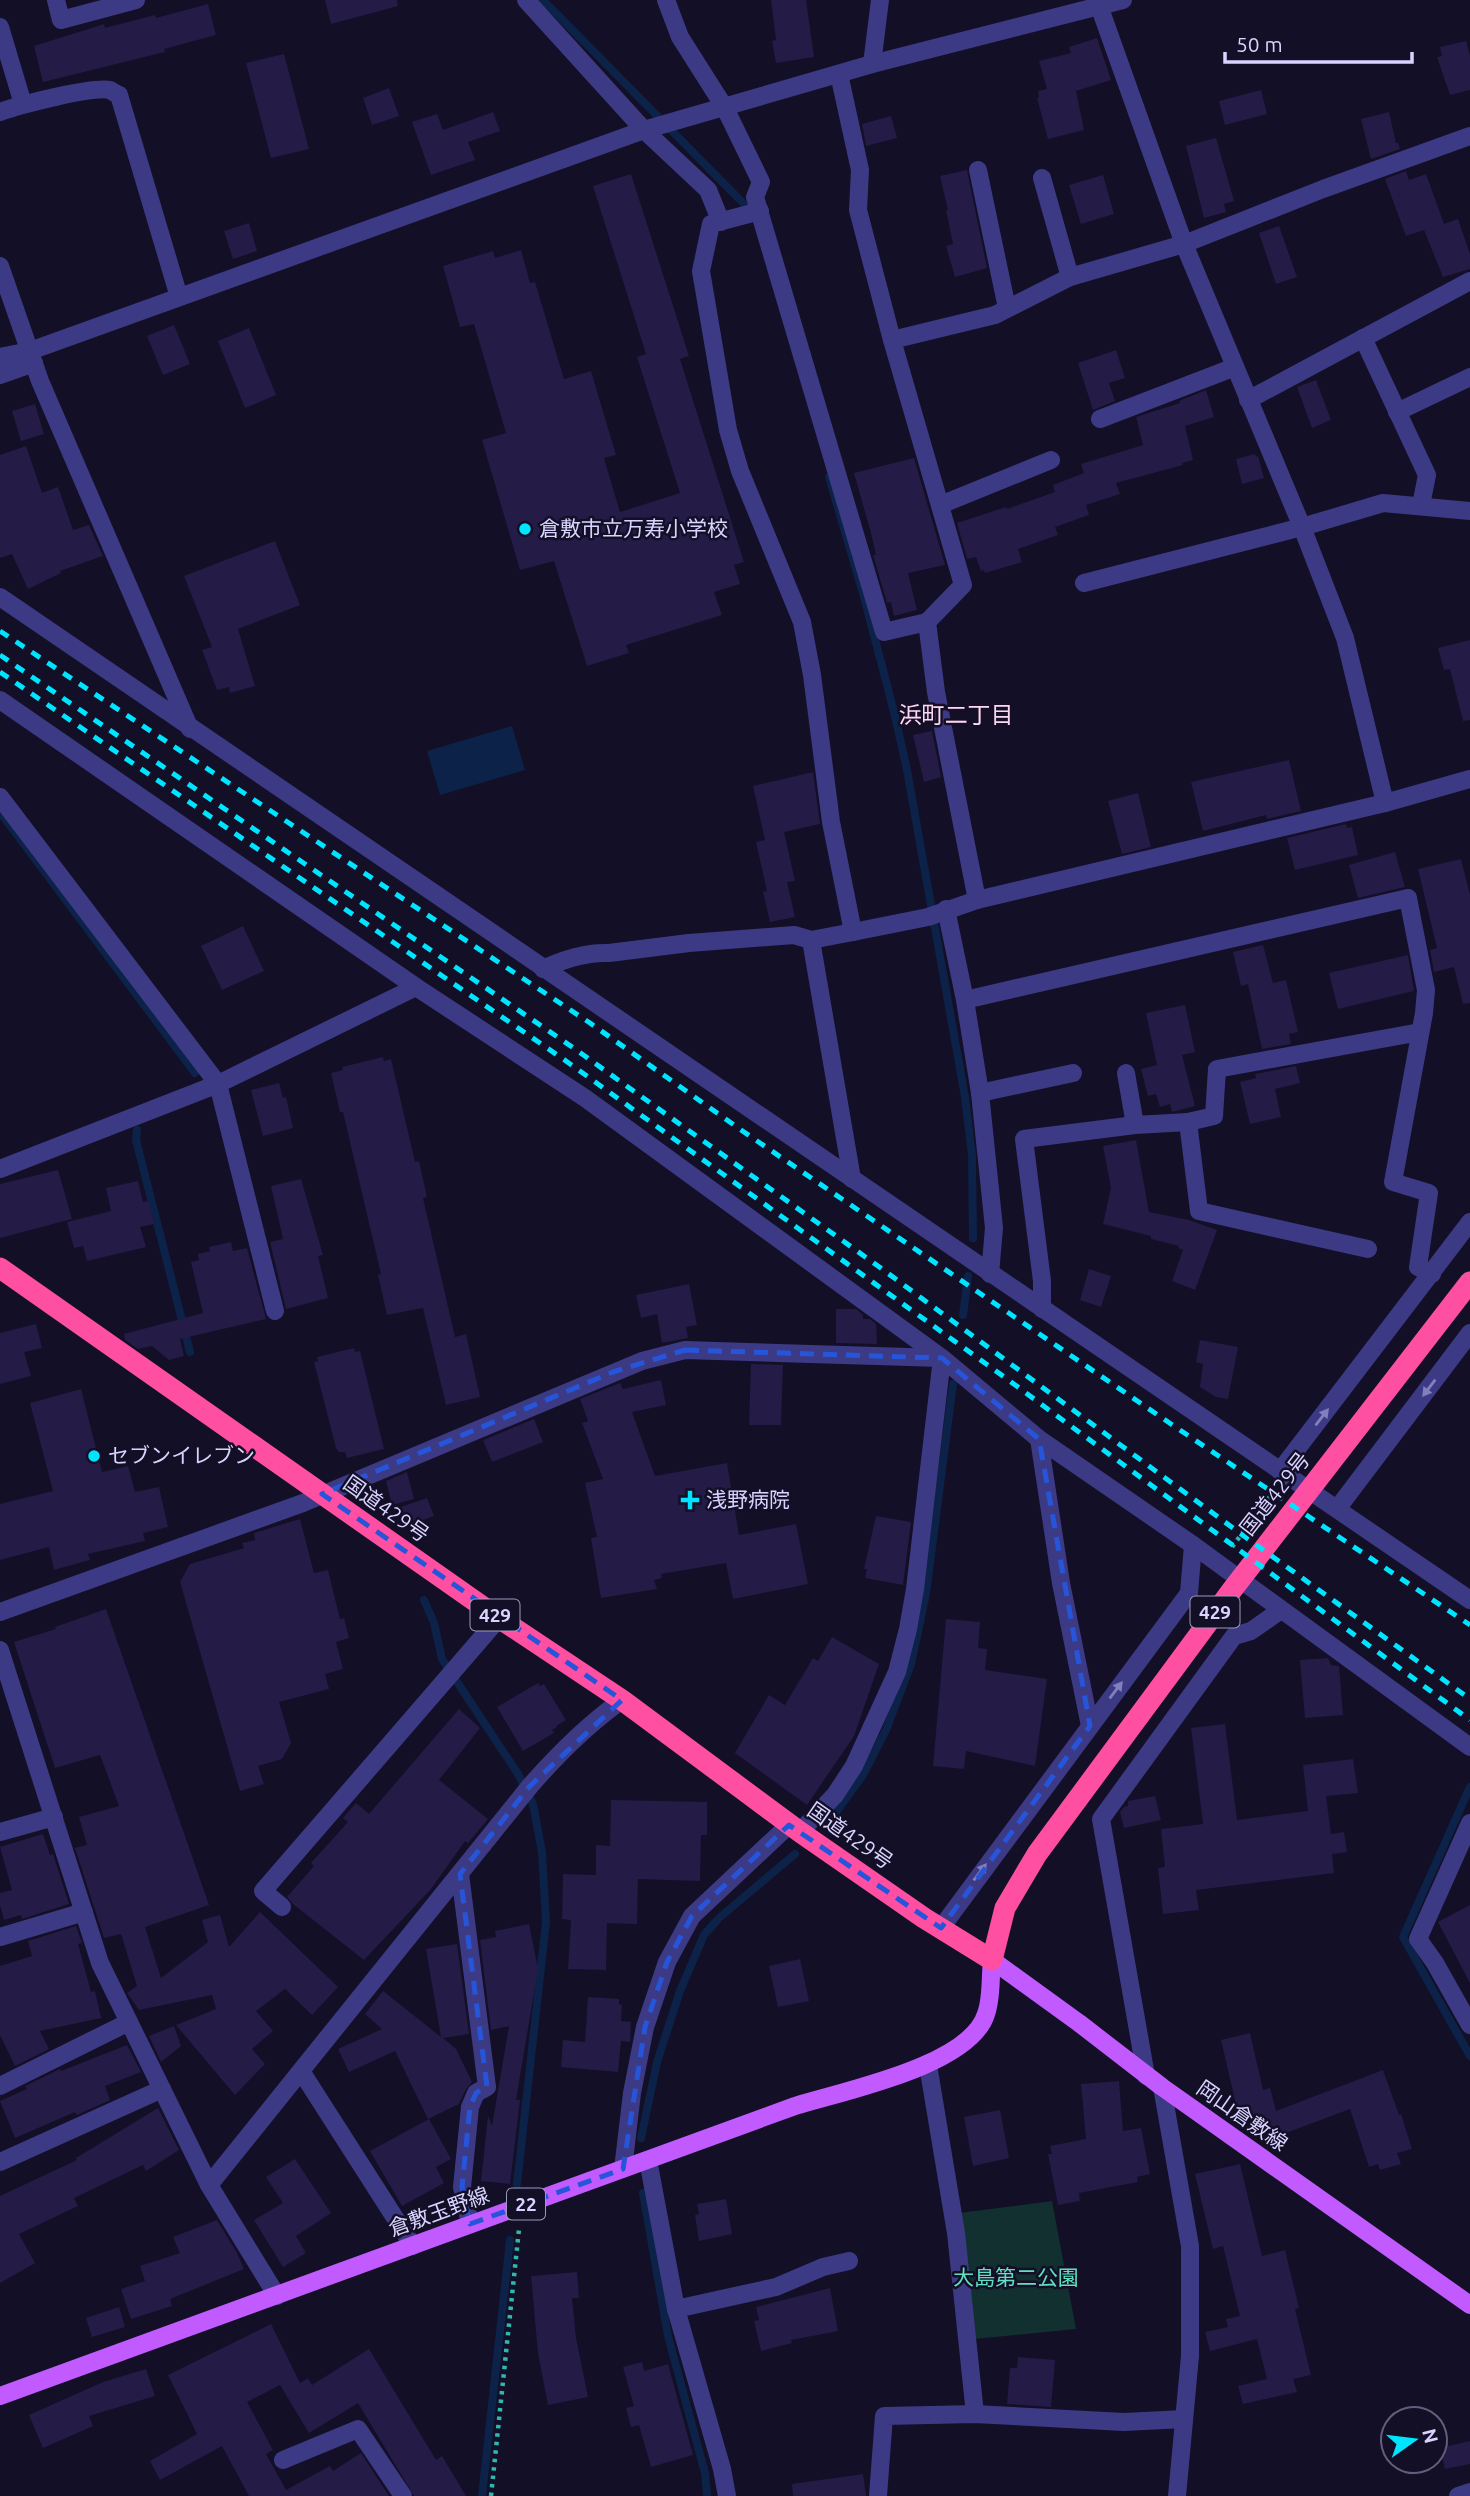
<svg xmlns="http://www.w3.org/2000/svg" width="1470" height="2496" font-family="Ubuntu,'Noto Sans JP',sans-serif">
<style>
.green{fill:#12302f}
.water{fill:#0c2248}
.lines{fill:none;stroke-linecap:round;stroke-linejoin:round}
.stream{stroke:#0c2248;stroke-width:8}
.building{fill:#241b47}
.path{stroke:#2fb8b0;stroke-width:4.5;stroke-dasharray:3.5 5;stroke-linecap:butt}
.minor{stroke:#3d3a85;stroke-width:18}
.major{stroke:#c25bff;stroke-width:18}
.highway{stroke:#ff4fa3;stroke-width:21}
.rail{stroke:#00e5ff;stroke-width:5;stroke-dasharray:10 9;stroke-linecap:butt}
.oneway{fill:#837fbc}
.marked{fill:none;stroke:#2655da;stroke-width:5;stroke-dasharray:14 9;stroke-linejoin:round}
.poi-dot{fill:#00e5ff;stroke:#130f26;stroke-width:2.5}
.labels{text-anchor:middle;stroke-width:5;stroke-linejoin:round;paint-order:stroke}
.shield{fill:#130f26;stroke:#9e99be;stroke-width:2}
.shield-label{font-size:19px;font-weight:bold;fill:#d9d4ff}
.poi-label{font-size:21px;fill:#d9d4ff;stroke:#130f26;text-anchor:start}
.street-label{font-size:21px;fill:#d9d4ff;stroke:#130f26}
.park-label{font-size:21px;fill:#5fe0c0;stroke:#130f26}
.neighbourhood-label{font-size:23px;fill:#ffd6f0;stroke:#130f26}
</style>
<rect width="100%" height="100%" fill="#130f26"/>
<!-- green -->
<polygon class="green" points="1052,2201 1076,2329 974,2339 959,2213"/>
<!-- water -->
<polygon class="water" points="512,726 525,770 440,795 427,751"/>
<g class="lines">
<!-- stream -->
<g class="stream">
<polyline points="543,0 744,204 749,214"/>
<polyline points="829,477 864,597 894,712 907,770 965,1097 972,1155 973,1238"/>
<polyline points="0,812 195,1073"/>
<polyline points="137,1130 136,1140 190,1352"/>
<polyline points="963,1315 968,1276"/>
<polyline points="424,1600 434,1623 442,1659 518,1774 533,1804 542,1852 546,1922 517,2184"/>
<polyline points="1470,1787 1403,1937 1470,2056"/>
<polyline points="829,1822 863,1775 886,1730 911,1664 926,1594 953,1384"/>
<polyline points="641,2138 657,2062 680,1991 704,1935 719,1918 795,1854"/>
<polyline points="643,2193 668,2336 705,2473 707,2496"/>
<polyline points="482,2496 510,2240"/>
</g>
</g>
<!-- building -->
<g class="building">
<polygon points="325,0 397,0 398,6 331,24"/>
<polygon points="771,0 806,0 814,57 776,63 772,41 776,40"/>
<polygon points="208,4 216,35 164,49 165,52 43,82 34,46 104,24 105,28 155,15 156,18"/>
<polygon points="1097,38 1111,80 1076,91 1084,130 1048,139 1037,98 1039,98 1038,91 1047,89 1039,61 1071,53 1069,47"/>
<polygon points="1466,41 1470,56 1470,90 1450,95 1437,57 1442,56 1440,47"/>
<polygon points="284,54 309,149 271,158 246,63"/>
<polygon points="389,88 399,116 372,125 363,98"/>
<polygon points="1261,90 1267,114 1225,125 1219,101"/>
<polygon points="493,112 500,131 468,142 475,160 431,175 412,122 437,114 443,130"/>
<polygon points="1389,112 1396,143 1398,143 1400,149 1371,159 1361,119"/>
<polygon points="891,116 897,138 866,146 862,124"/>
<polygon points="1216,138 1234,201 1224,204 1226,212 1204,218 1186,146"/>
<polygon points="967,170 987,268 955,277 946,246 953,244 946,210 948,210 940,176"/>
<polygon points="1406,171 1409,180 1426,174 1444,224 1458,219 1470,254 1470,269 1443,277 1424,230 1406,236 1385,179"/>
<polygon points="631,174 689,356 680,359 744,562 734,565 740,584 714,592 722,615 626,645 629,653 587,666 554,561 520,570 482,440 506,433 474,324 460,327 443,266 493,251 495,258 521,250 530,283 535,282 564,379 591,371 616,455 604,458 620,512 680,493 637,357 646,354 593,186"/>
<polygon points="1103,175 1114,214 1081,224 1069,185"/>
<polygon points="249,223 257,251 233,259 224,231"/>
<polygon points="1279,226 1297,277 1276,284 1259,233"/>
<polygon points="174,325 190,364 163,375 147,336"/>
<polygon points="249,328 276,395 245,408 218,341"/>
<polygon points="1116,350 1125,378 1109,383 1115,401 1093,410 1078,363"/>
<polygon points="1316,380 1331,420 1312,428 1297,387"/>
<polygon points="1206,390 1214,417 1185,426 1193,460 1182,463 1183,465 1116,483 1120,494 1086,505 1089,515 1055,527 1058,535 1018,549 1022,562 985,573 984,570 981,571 976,557 967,559 957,523 1006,507 1007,509 1055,492 1053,485 1084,473 1081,464 1143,445 1136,417 1180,403 1179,401"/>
<polygon points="35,404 44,434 21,441 12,411"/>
<polygon points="26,446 42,493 58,487 73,530 89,525 103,556 60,571 61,573 28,589 12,554 0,558 0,455"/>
<polygon points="1255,454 1256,457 1258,456 1264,478 1242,484 1236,459"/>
<polygon points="914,458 945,565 908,573 917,610 894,616 891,602 887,603 873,555 876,555 871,533 854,473"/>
<polygon points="275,541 300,605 238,629 255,686 230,693 229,687 217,690 202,650 212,647 184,576"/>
<polygon points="1470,640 1470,720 1463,721 1450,669 1444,670 1438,648"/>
<polygon points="932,731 941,777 924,782 913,735"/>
<polygon points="1289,760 1301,811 1267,819 1266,815 1203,831 1191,782"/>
<polygon points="813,772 820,824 784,832 795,881 787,882 795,917 770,922 763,892 767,891 756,842 765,840 753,786"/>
<polygon points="1138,793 1151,847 1122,854 1108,801"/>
<polygon points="1346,824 1347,828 1352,827 1358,855 1295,870 1287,838"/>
<polygon points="1395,852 1405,887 1358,898 1349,865"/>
<polygon points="1461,859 1470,895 1470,1003 1463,1004 1454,967 1434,972 1430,950 1437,948 1418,869"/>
<polygon points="243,926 264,971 222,990 201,946"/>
<polygon points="1263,945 1273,983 1286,980 1298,1032 1289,1034 1291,1044 1262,1049 1248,984 1241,986 1233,952"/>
<polygon points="1408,955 1414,991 1338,1009 1329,973"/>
<polygon points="1185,1005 1195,1052 1182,1055 1195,1106 1172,1112 1170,1104 1160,1107 1156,1094 1148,1096 1141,1069 1157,1065 1146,1013"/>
<polygon points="383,1057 384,1061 391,1059 415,1162 419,1161 427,1197 423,1198 455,1337 466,1334 480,1397 446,1405 423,1308 387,1315 378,1275 381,1274 343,1112 340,1112 331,1073 343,1070 342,1067"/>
<polygon points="1296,1066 1300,1083 1275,1089 1281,1117 1250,1124 1240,1082 1256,1078 1255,1074"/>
<polygon points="279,1083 283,1098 286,1097 293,1128 263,1136 251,1090"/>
<polygon points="1136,1140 1149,1212 1189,1220 1217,1230 1195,1290 1172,1281 1183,1250 1178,1248 1179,1246 1151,1239 1151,1236 1103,1224 1111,1188 1103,1146"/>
<polygon points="58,1170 72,1219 0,1238 0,1184"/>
<polygon points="301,1179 323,1255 318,1256 328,1298 286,1309 270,1242 283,1239 271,1186"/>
<polygon points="138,1181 143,1202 149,1201 154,1224 140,1227 146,1247 87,1261 83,1246 74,1248 67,1222 111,1211 106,1188"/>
<polygon points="231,1242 233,1251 247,1248 266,1319 180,1339 184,1356 169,1360 152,1346 138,1349 125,1340 124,1334 203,1313 191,1262 199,1260 198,1254 210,1251 209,1247"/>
<polygon points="1089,1269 1111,1276 1101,1307 1080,1300"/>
<polygon points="689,1284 697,1325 686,1327 688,1338 662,1343 657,1314 641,1318 636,1295"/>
<polygon points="836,1309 856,1309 863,1315 863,1319 870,1319 876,1324 877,1344 836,1343"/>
<polygon points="36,1324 42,1348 24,1352 31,1376 0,1384 0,1333"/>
<polygon points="1200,1340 1238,1347 1228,1399 1216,1397 1200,1387 1203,1364 1196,1362"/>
<polygon points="354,1348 355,1352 360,1351 384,1449 347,1458 345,1452 339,1452 336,1448 314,1362 318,1361 317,1357"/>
<polygon points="751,1364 783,1365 781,1425 749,1425"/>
<polygon points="661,1380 666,1405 632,1412 655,1476 727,1463 739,1535 796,1524 808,1584 733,1599 726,1563 661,1574 662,1578 654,1580 657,1589 601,1598 591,1538 597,1537 585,1483 603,1479 582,1423 588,1421 580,1399 620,1383 623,1389"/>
<polygon points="81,1389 102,1472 128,1466 135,1492 159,1487 168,1527 143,1533 145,1541 88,1554 90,1560 54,1570 49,1547 0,1560 0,1504 53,1491 30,1403"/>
<polygon points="534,1419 543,1442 492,1462 483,1440"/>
<polygon points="407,1472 414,1499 392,1505 386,1481"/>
<polygon points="427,1498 434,1516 407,1526 401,1507"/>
<polygon points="876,1516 911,1522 903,1585 865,1578 867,1569 864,1569"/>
<polygon points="300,1519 314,1573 328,1570 340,1619 344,1618 349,1638 336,1642 343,1669 325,1674 329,1689 279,1702 291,1743 282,1759 258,1766 264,1784 240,1791 180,1582 190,1564 244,1548 242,1543 255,1540 254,1533"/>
<polygon points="106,1609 209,1905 145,1927 161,1978 208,1942 202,1920 220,1915 229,1947 260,1912 338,1987 312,2015 285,1989 256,2011 273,2031 252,2049 265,2064 235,2095 176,2025 216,2009 212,1995 139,2010 127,1993 137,1986 121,1934 104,1938 75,1848 87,1845 79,1817 119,1806 100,1755 55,1768 14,1642 56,1629 55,1627"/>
<polygon points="946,1619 980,1622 978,1648 987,1649 985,1670 1047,1679 1035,1766 966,1751 964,1769 933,1766"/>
<polygon points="832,1637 879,1664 854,1736 807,1805 735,1753 769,1695 785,1705 813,1658 818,1661"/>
<polygon points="1328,1658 1331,1665 1339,1666 1343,1715 1305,1718 1300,1660"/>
<polygon points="538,1683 540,1686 544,1684 566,1720 556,1726 557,1727 552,1730 554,1733 523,1751 497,1707"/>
<polygon points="459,1709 480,1728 439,1780 488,1819 468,1843 465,1841 431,1889 364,1960 293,1904 287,1897 314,1866 311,1863 348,1822 343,1818 356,1803 369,1814"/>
<polygon points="1225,1724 1237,1820 1308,1811 1303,1765 1353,1759 1358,1793 1326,1796 1331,1834 1344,1832 1347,1852 1332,1854 1334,1873 1196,1890 1199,1910 1163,1914 1158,1868 1165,1867 1161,1829 1203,1824 1191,1728"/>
<polygon points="1155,1796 1161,1820 1124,1828 1120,1812 1124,1807 1128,1806 1128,1801"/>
<polygon points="611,1800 707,1802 707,1835 701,1835 700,1881 638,1879 637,1924 607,1923 606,1970 568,1969 571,1920 562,1919 563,1874 596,1875 596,1845 610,1846"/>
<polygon points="43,1834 50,1855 53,1854 69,1904 22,1919 21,1915 4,1920 0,1905 0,1893 12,1890 0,1847"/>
<polygon points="1470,1905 1470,1983 1438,1922"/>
<polygon points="529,1924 538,1969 516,2100 520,2100 510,2184 481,2181 488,2116 492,2126 509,2026 491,2030 480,1940 496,1937 495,1931"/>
<polygon points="76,1926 82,1943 78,1944 91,1992 95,1991 101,2018 40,2031 49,2049 15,2066 0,2035 0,1966 32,1956 28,1941"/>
<polygon points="457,1944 469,2034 443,2038 456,2049 472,2082 466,2089 459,2104 428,2119 395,2051 349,2072 338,2049 382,2029 365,2014 383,1991 441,2037 426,1949"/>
<polygon points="800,1959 809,2001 778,2007 769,1966"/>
<polygon points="588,1997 619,1999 619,2004 622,2005 621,2021 631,2022 630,2042 621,2041 618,2072 561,2067 563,2040 585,2042"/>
<polygon points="174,2026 181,2046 161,2062 149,2036"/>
<polygon points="1250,2033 1263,2090 1270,2088 1276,2111 1383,2070 1399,2115 1401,2114 1412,2149 1397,2153 1401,2164 1380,2170 1378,2164 1369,2167 1350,2109 1270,2139 1237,2109 1221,2040"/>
<polygon points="127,2045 141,2072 105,2086 110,2100 77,2115 75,2112 15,2138 0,2101 27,2089 25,2086 60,2069 61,2071"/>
<polygon points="1119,2081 1123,2131 1141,2128 1150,2174 1137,2177 1138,2182 1079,2193 1080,2201 1058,2205 1048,2154 1052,2154 1050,2146 1086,2139 1081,2084"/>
<polygon points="158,2108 179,2150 146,2171 143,2165 74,2198 78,2206 19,2234 35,2263 0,2283 0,2196 77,2160 76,2158"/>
<polygon points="1000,2110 1009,2158 973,2166 964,2117"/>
<polygon points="429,2119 451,2159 436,2167 444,2183 402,2206 370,2151"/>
<polygon points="295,2159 331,2213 296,2236 306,2253 283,2267 254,2220 283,2203 266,2177"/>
<polygon points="1240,2164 1262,2256 1285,2250 1299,2308 1295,2309 1311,2375 1293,2379 1297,2392 1243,2404 1238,2386 1267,2379 1257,2339 1210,2351 1205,2332 1228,2327 1226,2319 1240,2316 1223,2246 1213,2249 1195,2174"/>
<polygon points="726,2199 732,2234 699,2241 695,2215 699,2214 697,2204"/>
<polygon points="217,2220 237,2253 244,2269 170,2299 172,2306 131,2319 121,2289 145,2281 140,2266 180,2253 173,2237"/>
<polygon points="577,2272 579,2298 572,2298 576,2338 588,2397 548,2405 538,2353 531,2276"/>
<polygon points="830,2288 838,2331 791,2340 792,2343 761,2351 754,2321 759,2320 756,2307"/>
<polygon points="119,2307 125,2327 92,2337 86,2318"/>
<polygon points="271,2324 300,2383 308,2378 312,2385 369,2349 436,2460 442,2456 466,2496 414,2496 358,2403 309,2433 280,2385 247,2402 273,2450 266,2454 286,2490 330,2466 333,2471 361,2453 389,2496 249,2496 222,2446 160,2480 150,2461 197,2434 168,2375"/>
<polygon points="1018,2357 1055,2360 1051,2407 1007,2404 1010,2368 1017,2368"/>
<polygon points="642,2362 644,2371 668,2364 693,2455 651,2467 639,2425 631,2427 626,2408 634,2406 623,2367"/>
<polygon points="146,2369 155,2396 89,2416 93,2426 43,2448 29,2415 103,2382"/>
<polygon points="1470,2441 1470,2464 1445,2469 1440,2448"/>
<polygon points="863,2474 866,2496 793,2496 792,2484"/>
</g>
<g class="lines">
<!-- path -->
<g class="path">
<polyline points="1232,1547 1275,1490"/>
<polyline points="491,2496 519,2229"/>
</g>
<!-- minor -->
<g class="minor">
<polyline points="56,0 61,20 136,0"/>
<polyline points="526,0 644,130 708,190 721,222"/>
<polyline points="666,0 680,37 725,108 761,182 755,197 884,632 927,622"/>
<polyline points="0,27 23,104"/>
<polyline points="872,64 880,0"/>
<polyline points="839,74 860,170 858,210 892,340 963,585 927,622 936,692 977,900"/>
<path d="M 0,112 C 19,105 93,86 110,90 C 110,90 118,95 119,95 L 179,297"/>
<polyline points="978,170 1007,308"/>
<polyline points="1042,178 1070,277"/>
<polyline points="760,211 711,224 701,271 728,430 740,471 802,622 812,675 831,822 853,932"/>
<polyline points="0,266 40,381 190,729"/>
<polyline points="1363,338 1427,475 1421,505"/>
<polyline points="892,340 995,315 1070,277 1184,244 1323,189 1470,136"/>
<polyline points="0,357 30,351 644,130 872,64 1123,0"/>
<polyline points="0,375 34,363"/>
<polyline points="1248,400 1470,281"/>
<polyline points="1397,412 1470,377"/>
<polyline points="1100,419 1235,367"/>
<polyline points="940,505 1051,460"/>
<polyline points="1084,583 1302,527 1383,503 1470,511"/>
<polyline points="0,597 1470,1600"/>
<polyline points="0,700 416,987 585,1098 942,1358 1039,1439 1193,1545 1470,1747"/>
<polyline points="0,797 218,1084 275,1311"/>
<polyline points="1385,803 1470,779"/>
<polyline points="946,909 965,1000 980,1093 994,1228 990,1274"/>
<polyline points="811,940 852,1179"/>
<path d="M 543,969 C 564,959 586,952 609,953 L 689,943 L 794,935 L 811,940 L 853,932 L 928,917 L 977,900 L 1385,803 L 1345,638 L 1302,527 L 1184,244 L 1097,0"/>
<polyline points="965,1000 1408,898 1426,990 1424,1013 1393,1182 1429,1193 1418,1267 1432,1274"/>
<polyline points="1126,1073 1135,1125"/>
<polyline points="980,1093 1073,1073"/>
<polyline points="1188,1122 1214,1116 1217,1069 1420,1032"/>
<polyline points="0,1169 218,1084 416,987"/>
<polyline points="1042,1309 1042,1281 1024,1139 1135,1125 1188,1122 1199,1211 1368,1249"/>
<polyline points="1039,1439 1061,1583 1090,1726"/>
<polyline points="1280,1471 1470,1222"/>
<polyline points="1337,1509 1470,1333"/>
<polyline points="0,1612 303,1503 642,1361 685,1350 941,1358"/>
<polyline points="0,1650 100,1963 209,2185 277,2296"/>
<polyline points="1470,1823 1418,1939 1435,1963 1470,2025"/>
<polyline points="0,1832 54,1817"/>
<polyline points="800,1832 835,1795 854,1766 897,1672 908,1629 915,1589 942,1358"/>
<polyline points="460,1874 487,2087 476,2093 470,2107 462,2187 470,2224"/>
<polyline points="282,1907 263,1891 499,1618"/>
<polyline points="941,1928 1189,1593 1193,1545"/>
<polyline points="0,1937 84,1912"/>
<polyline points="928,2065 956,2233 975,2414"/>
<polyline points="301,2071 413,2246"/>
<polyline points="1146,2076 1101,1819 1234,1636 1251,1631 1281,1610"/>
<polyline points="0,2086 129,2022"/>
<polyline points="1162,2087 1190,2246 1190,2356 1177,2496"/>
<polyline points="648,2160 676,2309 722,2469 727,2496"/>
<polyline points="0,2162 162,2089"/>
<polyline points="623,2169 632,2093 645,2027 667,1962 692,1916 790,1824"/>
<path d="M 209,2185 L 530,1786 C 558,1754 587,1725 622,1700"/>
<polyline points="676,2309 776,2287 823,2267 849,2261"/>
<polyline points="283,2460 358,2429 403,2496"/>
<polyline points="878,2496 884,2416 975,2414 1124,2422 1184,2419"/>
<polyline points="1458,2496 1470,2492"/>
</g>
<!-- major -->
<g class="major">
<polyline points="992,1960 1079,2023 1162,2087 1470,2305"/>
<path d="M 0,2396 L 795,2106 C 843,2091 970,2066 986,2014 C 992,1998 990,1977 992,1960"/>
</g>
<!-- highway -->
<polyline class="highway" points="0,1268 499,1618 622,1700 800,1832 924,1918 992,1960 1005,1908 1037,1854 1232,1590 1470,1282"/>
<!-- rail -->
<g class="rail">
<polyline points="0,631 590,1023 744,1132 1171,1424 1470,1625"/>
<polyline points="0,655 575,1049 878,1266 1237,1531 1470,1699"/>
<polyline points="0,672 566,1061 1007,1379 1470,1720"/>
</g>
</g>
<!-- one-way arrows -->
<defs><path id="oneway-solid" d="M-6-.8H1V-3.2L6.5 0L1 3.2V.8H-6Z" transform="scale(1.75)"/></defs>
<g class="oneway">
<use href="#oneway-solid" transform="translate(1429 1388) rotate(127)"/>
<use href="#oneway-solid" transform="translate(1322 1417) rotate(-52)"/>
<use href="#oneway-solid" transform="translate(1116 1690) rotate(-53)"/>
<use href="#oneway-solid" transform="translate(980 1872) rotate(-53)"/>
</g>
<!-- marked area -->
<path class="marked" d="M 685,1350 L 942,1358 L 1039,1439 L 1090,1726 L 941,1928 L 789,1825 L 692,1916 L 667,1962 L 645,2027 L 623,2169 L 470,2224 L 462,2187 L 470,2107 L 476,2093 L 487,2087 L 460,1874 L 530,1786 L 622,1700 L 322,1494 L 613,1372 Z"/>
<!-- markers -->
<g class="poi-dot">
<circle cx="525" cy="529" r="7"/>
<circle cx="94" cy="1456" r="7"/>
<path d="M686.5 1489.5h7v7h7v7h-7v7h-7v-7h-7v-7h7z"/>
</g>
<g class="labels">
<!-- shield labels -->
<g class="shield">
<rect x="1190.5" y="1596.5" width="49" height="31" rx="5"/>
<rect x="470.5" y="1599.5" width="49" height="31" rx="5"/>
<rect x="507" y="2188.5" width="38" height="31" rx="5"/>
</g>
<g class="shield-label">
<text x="1215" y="1619">429</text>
<text x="495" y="1622">429</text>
<text x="526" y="2211">22</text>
</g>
<!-- poi labels -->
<g class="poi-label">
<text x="539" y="536">倉敷市立万寿小学校</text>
<text x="108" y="1463">セブンイレブン</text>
<text x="706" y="1507">浅野病院</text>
</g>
<!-- street labels -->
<g class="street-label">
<text transform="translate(1275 1494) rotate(-52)" y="7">国道429号</text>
<text transform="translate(386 1509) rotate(35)" y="7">国道429号</text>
<text transform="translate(850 1836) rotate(35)" y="7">国道429号</text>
<text transform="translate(1242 2116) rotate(35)" y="7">岡山倉敷線</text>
<text transform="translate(439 2212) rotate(-20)" y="7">倉敷玉野線</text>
</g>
<!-- park labels -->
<g class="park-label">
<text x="1016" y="2285">大島第二公園</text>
</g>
<!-- neighbourhood labels -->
<g class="neighbourhood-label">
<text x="956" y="723">浜町二丁目</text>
</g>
</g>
<!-- north arrow -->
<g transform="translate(1414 2440) rotate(76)"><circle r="33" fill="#130f26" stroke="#625e7d" stroke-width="2"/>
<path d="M0-5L12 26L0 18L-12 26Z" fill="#00e5ff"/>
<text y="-10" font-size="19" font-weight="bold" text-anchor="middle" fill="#d9d4ff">N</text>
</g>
<!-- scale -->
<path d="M1225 52v10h187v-10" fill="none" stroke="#d9d4ff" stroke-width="3.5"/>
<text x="1236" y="52" font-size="21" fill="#d9d4ff" stroke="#130f26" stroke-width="5" paint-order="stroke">50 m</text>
</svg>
